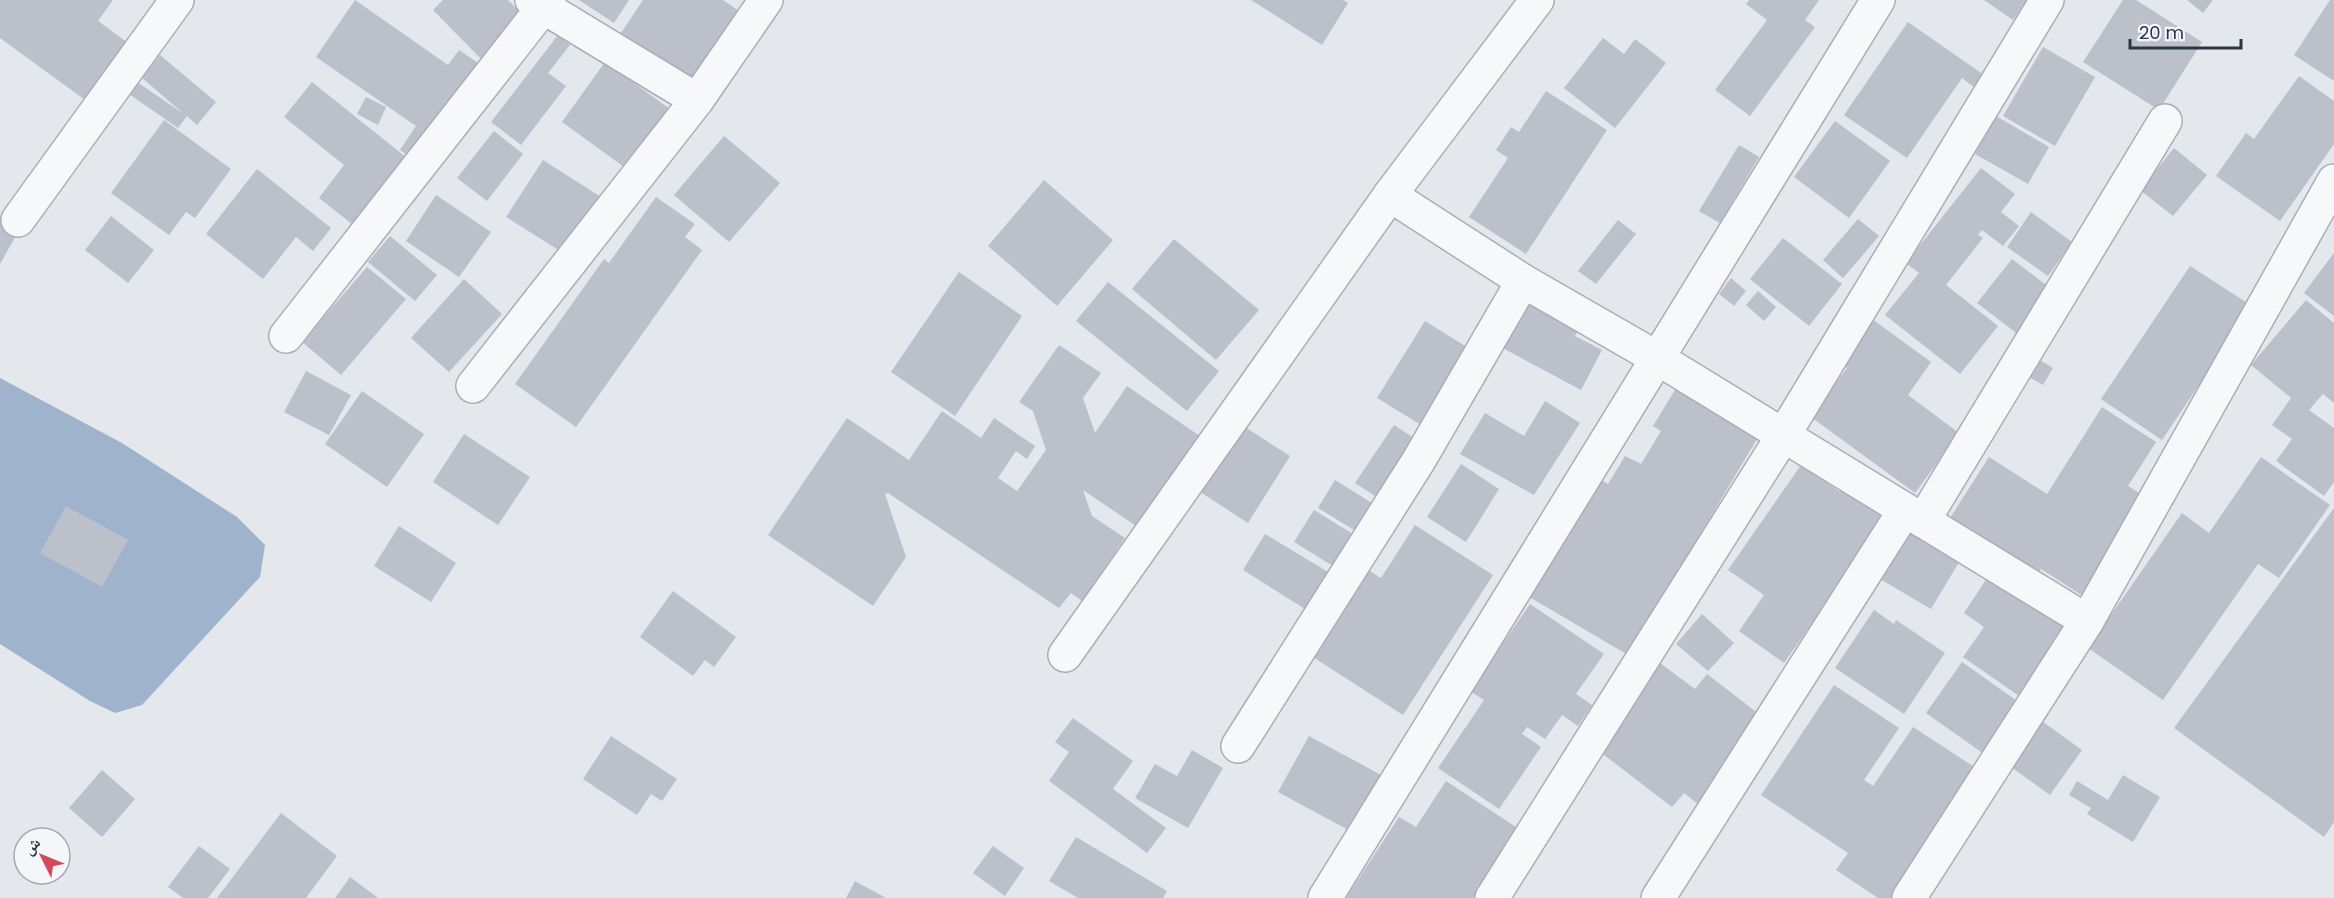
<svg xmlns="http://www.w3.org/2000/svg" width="2334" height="898" font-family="Poppins,'Noto Naskh Arabic',sans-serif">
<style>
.water{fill:#9fb4cc}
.building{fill:#bbc0ca}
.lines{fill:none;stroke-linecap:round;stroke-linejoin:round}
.street-casing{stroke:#a9aeb7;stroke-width:36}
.street{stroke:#f7f8fa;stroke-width:33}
</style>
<rect width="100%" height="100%" fill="#e4e7ec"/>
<!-- water -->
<polygon class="water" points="0,378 122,443 237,517 265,545 260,577 142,705 115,713 90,701 0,644"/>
<!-- building -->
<g class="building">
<polygon points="0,0 113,0 98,21 135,48 92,105 0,38"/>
<polygon points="355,0 448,65 459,50 481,65 416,161 400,150 416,126 316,57"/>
<polygon points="443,0 508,0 529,21 486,64 433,10"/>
<polygon points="579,0 629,0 614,23"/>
<polygon points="643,0 723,0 742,13 696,83 621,33"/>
<polygon points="1251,0 1343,0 1348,3 1322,45"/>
<polygon points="1749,0 1819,0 1805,20 1815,27 1750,116 1715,90 1767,20 1746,4"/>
<polygon points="1984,0 2027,0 2013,20"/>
<polygon points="2123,0 2136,0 2202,42 2159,110 2083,62"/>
<polygon points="2187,0 2213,0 2203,13"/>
<polygon points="2330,0 2334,0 2334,81 2294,55"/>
<polygon points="1908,22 1991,80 1982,93 1962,78 1907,158 1844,115"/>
<polygon points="558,35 570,45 548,73 566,86 521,145 491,122"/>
<polygon points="1603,38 1624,54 1635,39 1666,63 1615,128 1564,88"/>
<polygon points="2043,47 2095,77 2055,146 2003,116"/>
<polygon points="160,55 216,102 197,125 187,116 178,128 129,94 137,82 184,114 142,78"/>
<polygon points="605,62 674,112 631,172 562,122"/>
<polygon points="2299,76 2334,101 2334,144 2280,221 2216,176 2246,133 2254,139"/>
<polygon points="312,82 412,162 362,232 319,198 344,165 284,117"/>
<polygon points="1546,91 1607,130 1526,254 1469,217 1508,158 1496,150 1511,127 1519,132"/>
<polygon points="366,97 386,107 378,125 357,114"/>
<polygon points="1996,116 2049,147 2028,184 1975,154"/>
<polygon points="164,120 231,169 195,218 186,212 169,235 111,193"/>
<polygon points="1835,121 1890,161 1849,218 1794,177"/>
<polygon points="494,131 523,154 487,201 457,178"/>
<polygon points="724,136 780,183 729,242 674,195"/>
<polygon points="1739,145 1759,157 1720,223 1699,211"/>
<polygon points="2174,148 2207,175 2173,216 2140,190"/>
<polygon points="543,160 604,199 568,256 506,217"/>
<polygon points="1981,168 2015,194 2001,212 2019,226 2003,246 1982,230 1978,235 1983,238 1946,285 1998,326 1960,374 1885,315 1919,273 1906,263"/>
<polygon points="257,169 331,228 313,251 296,237 263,279 206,234"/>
<polygon points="1044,180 1113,240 1057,306 988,246"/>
<polygon points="436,195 491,232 459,277 406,241"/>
<polygon points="656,197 695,224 685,237 702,250 576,427 515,384 604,259 609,263"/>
<polygon points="2031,212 2072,242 2048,276 2007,247"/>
<polygon points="111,216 154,250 128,283 85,250"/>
<polygon points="1858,219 1879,236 1843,278 1823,260"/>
<polygon points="1618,220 1636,234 1596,284 1578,271"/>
<polygon points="0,222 18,232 0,264"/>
<polygon points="390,236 437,275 415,301 368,262"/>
<polygon points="1783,238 1842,284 1809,326 1750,279"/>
<polygon points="1174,239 1259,310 1216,360 1132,289"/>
<polygon points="2334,253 2334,316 2304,293"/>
<polygon points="2012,259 2054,291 2019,335 1977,303"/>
<polygon points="2190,266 2252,306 2162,440 2101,399"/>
<polygon points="367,267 406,299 341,375 302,342"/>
<polygon points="959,272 1022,316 955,416 891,372"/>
<polygon points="1731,278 1746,291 1734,306 1719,294"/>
<polygon points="464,279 502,314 449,372 411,338"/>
<polygon points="1108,282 1219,371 1187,411 1076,321"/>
<polygon points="1523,290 1583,322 1575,336 1602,350 1581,390 1495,344"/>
<polygon points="1758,291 1776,307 1764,321 1746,305"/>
<polygon points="2306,300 2334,323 2334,403 2323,394 2309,410 2334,428 2334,482 2324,496 2276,461 2292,439 2272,425 2291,398 2251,365"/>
<polygon points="1872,319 1931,362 1908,395 1959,433 1915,493 1811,417 1847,368 1840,363"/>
<polygon points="1425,321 1478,354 1431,431 1377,398"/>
<polygon points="1059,345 1101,373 1083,398 1095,433 1127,386 1207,441 1145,532 1083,490 1092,516 1125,538 1082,601 1071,593 1059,608 888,493 885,494 906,557 873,606 768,535 847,418 909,460 942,411 981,438 994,418 1035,446 1027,459 1016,451 998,478 1017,491 1046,450 1033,411 1019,402"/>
<polygon points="2038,359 2053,368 2043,385 2027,376"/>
<polygon points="306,371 351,395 329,435 284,412"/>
<polygon points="1681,380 1763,429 1628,655 1526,595 1596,477 1608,484 1625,456 1641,464 1661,431 1653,426"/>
<polygon points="362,391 424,434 387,487 325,444"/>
<polygon points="1545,401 1580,423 1534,495 1460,454 1485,413 1524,436"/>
<polygon points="2102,407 2156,442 2128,486 2149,499 2086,598 2041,569 2038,574 1950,518 1989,457 2047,494"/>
<polygon points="1234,420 1290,456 1248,523 1191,486"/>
<polygon points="1394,425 1423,444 1384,502 1355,483"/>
<polygon points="464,434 530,477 498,525 433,482"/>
<polygon points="2261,457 2330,505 2279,578 2258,564 2163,700 2088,648 2182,513 2209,533"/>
<polygon points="1461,464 1499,489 1466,542 1427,517"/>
<polygon points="1801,465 1840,492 1842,487 1886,518 1784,663 1739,631 1764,595 1728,570"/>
<polygon points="1335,480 1380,508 1364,536 1318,508"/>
<polygon points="66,506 128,540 102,587 40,553"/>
<polygon points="2334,508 2334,822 2324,837 2174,728"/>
<polygon points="1314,510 1361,539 1341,571 1294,542"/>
<polygon points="1415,525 1493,575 1403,715 1302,650 1357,563 1381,578"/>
<polygon points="399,526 456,563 431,602 374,566"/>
<polygon points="1910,528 1961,559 1931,609 1880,579"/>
<polygon points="1265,534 1333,575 1310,612 1243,570"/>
<polygon points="1993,569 2070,622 2019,696 1963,657 1984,627 1964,613"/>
<polygon points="673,591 736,637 714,667 705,660 693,676 640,637"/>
<polygon points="1530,604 1604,654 1576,694 1592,705 1578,726 1562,715 1545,739 1527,727 1522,734 1541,747 1499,809 1438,768 1484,700 1470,691"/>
<polygon points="1874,610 1894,624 1896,620 1945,653 1904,714 1835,668"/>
<polygon points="1702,614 1734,643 1708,671 1676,644"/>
<polygon points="1962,662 2020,703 1984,754 1926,713"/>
<polygon points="1660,663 1695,689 1707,674 1764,718 1698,804 1684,793 1672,807 1595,748"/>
<polygon points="1834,685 1899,728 1864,780 1873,786 1913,727 1985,774 1902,898 1878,898 1836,870 1848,853 1761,795"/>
<polygon points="1073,718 1133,761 1113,789 1166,828 1147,853 1049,781 1069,752 1055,742"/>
<polygon points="2039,719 2082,750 2050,795 2007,764"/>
<polygon points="611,736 677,779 662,801 651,794 637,815 583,779"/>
<polygon points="1309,736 1383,776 1352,832 1278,792"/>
<polygon points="1192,750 1223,768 1188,828 1135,798 1155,764 1177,776"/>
<polygon points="102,770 135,799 102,837 69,808"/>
<polygon points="2123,775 2160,797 2133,842 2087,814 2091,808 2069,795 2077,781 2108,800"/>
<polygon points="1446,781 1519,829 1474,898 1346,898 1399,817 1416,827"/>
<polygon points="281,813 337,856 306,898 217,898"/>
<polygon points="1076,837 1167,891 1163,898 1078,898 1049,881"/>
<polygon points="199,846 230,869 208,898 183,898 168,887"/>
<polygon points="993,846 1024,868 1005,896 973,873"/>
<polygon points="350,877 378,898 335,898"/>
<polygon points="855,881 886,898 846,898"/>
</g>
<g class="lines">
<!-- street casing -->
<g class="street-casing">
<g id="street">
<polyline points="532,0 697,100"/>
<polyline points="1390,195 1523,281 1657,358 2087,621"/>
<polyline points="18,220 177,0"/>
<polyline points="286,336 549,0"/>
<polyline points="473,386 697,100 766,0"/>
<polyline points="1923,521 2165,121"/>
<polyline points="1065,655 1390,195 1537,0"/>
<polyline points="1238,746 1419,460 1523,281"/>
<polyline points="1325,898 1878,0"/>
<polyline points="1492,898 1783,436 2047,0"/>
<polyline points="1658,898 1905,510"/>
<polyline points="1909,898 2087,621 2334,181"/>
</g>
</g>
<!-- street -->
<use href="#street" class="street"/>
</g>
<!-- north arrow -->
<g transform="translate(42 856) rotate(313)"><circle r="28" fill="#f4f6f9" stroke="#a4a8b1" stroke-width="1.5"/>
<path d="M0-4.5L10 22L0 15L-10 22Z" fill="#d1495b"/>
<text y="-9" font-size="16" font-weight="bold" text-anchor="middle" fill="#2b3445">ش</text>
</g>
<!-- scale -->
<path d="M2130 39v9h111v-9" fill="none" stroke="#2b3445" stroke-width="3"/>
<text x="2139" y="39" font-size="18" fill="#2b3445" stroke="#f4f6f9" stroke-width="4.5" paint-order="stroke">20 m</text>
</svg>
